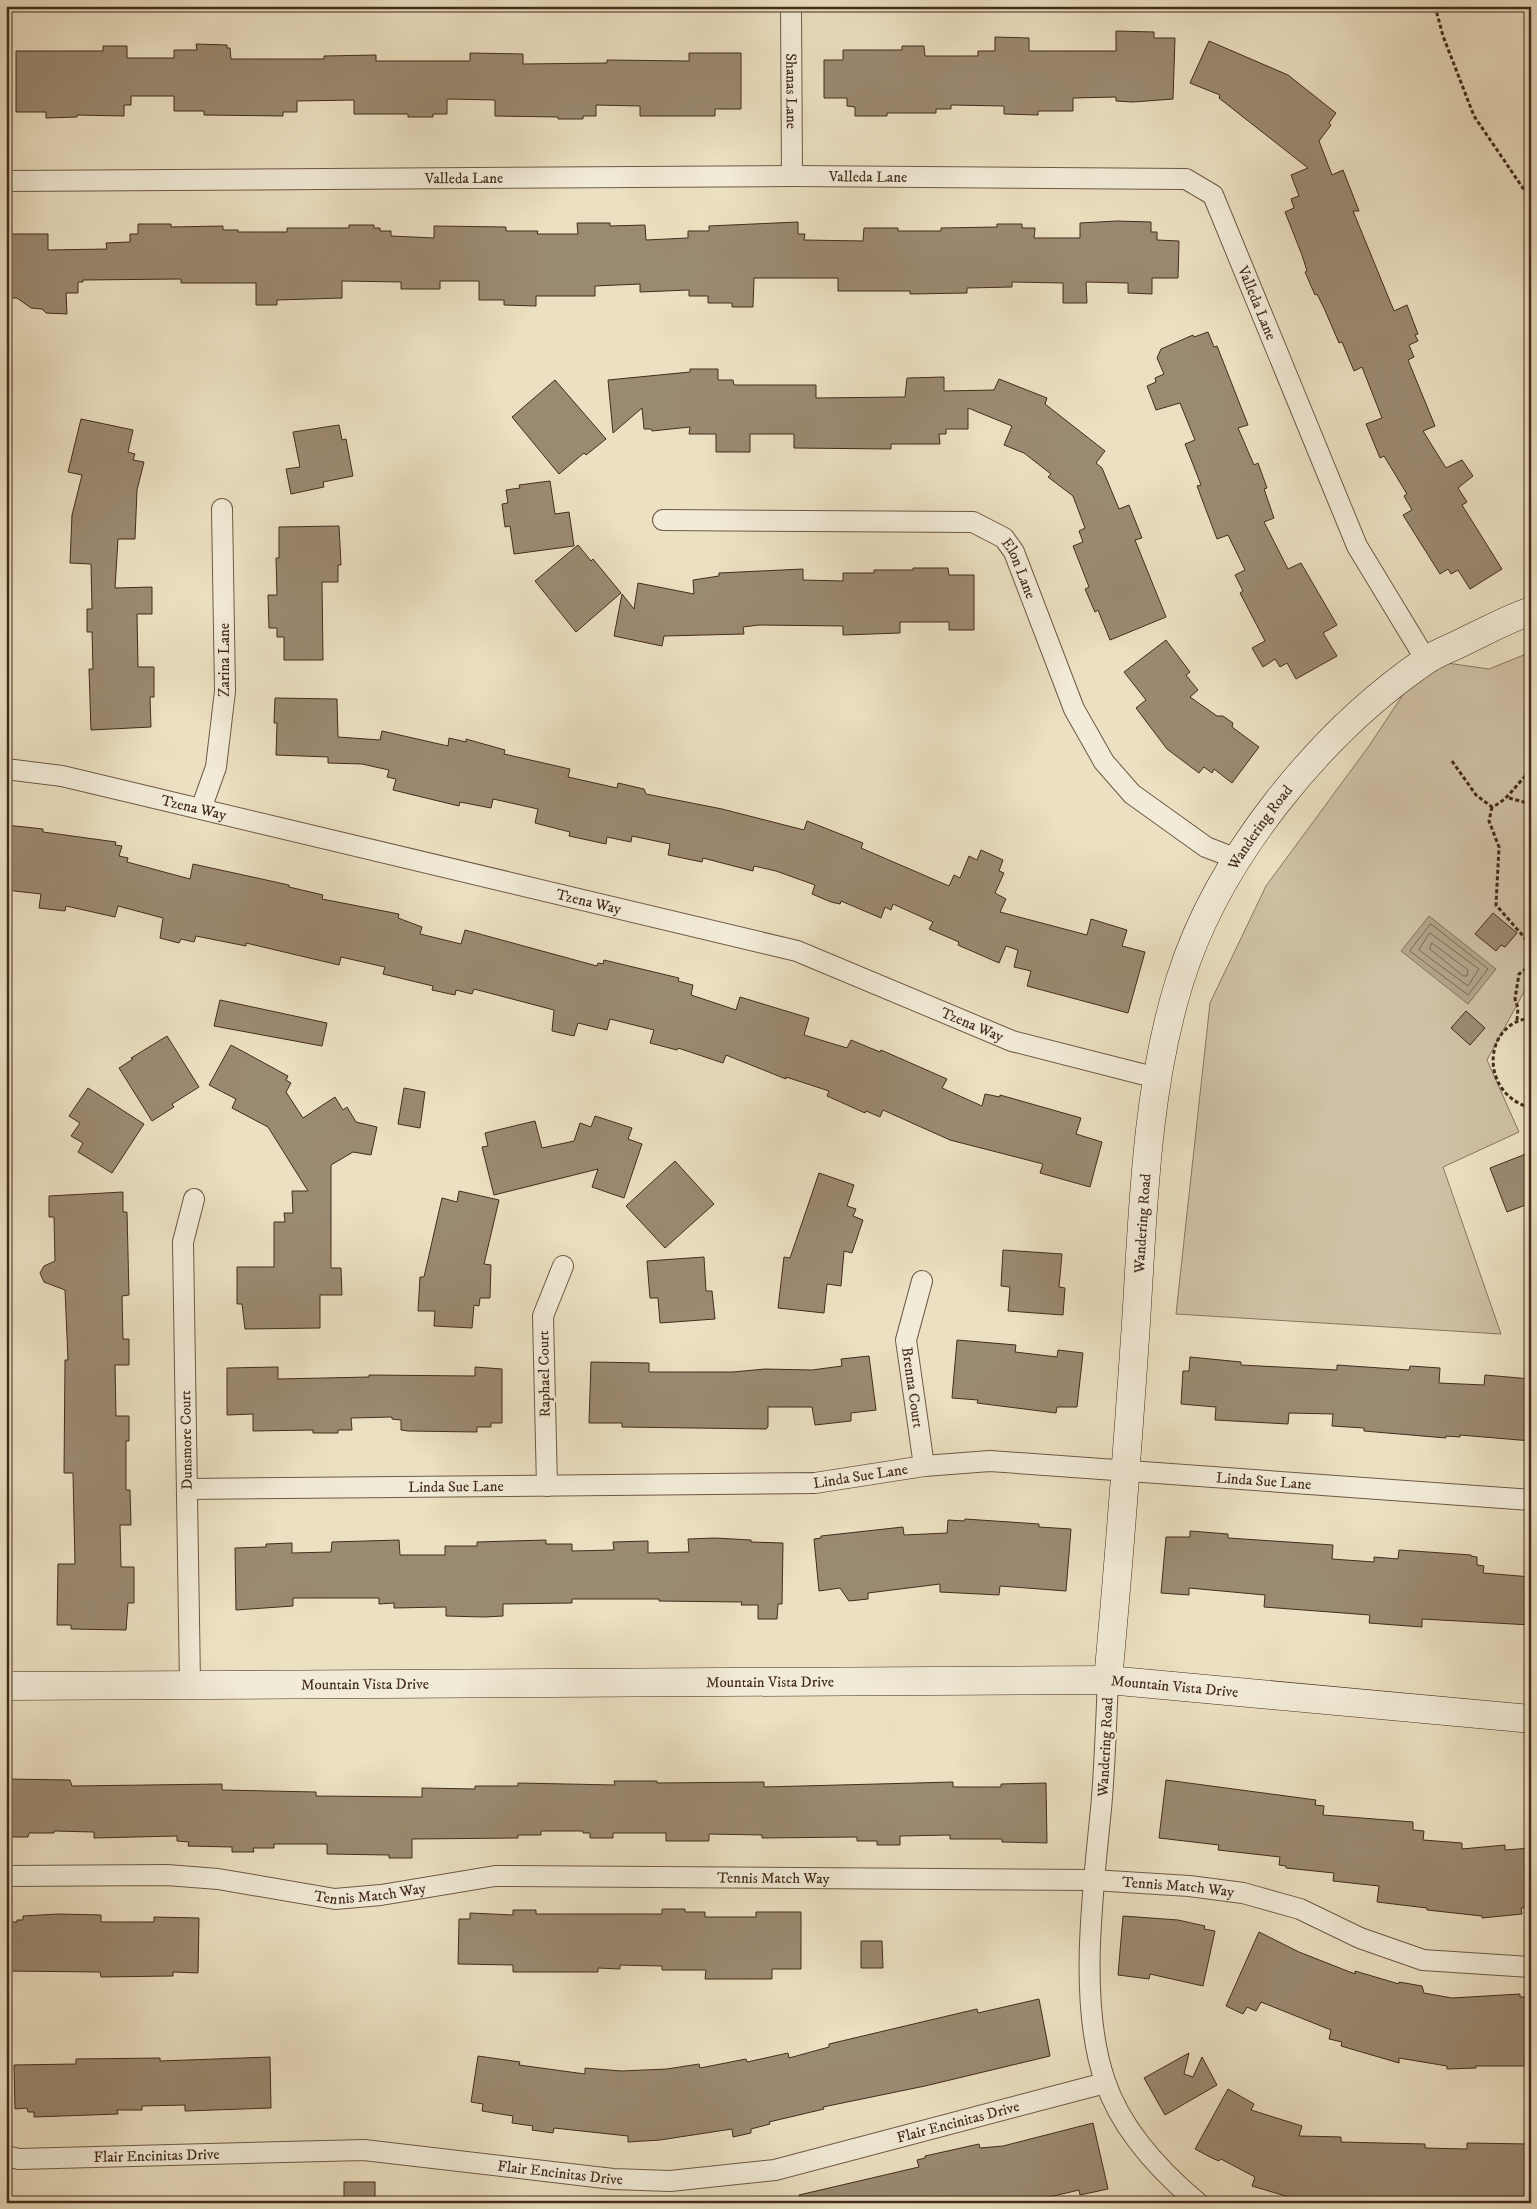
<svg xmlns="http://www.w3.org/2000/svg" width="1537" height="2209" font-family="'IM FELL DW Pica',serif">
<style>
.green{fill:#cfc1a5;stroke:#8a7661}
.water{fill:#b2a389;stroke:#86735e}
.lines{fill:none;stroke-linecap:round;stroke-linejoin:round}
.shore{stroke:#7b6853;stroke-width:1}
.building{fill:#9b8a72;stroke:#442c1d}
.street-casing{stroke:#6e5946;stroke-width:22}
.secondary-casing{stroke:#442c1d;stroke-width:29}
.path{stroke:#442c1d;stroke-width:3;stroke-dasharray:4 2.5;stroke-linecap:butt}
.street{stroke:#f2ebd7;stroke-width:20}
.secondary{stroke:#f2ebd7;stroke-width:28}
.labels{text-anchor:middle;stroke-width:4.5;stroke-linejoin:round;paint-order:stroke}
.street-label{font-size:15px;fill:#442c1d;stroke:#f2ebd7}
</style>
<rect width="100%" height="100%" fill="#ebe0c1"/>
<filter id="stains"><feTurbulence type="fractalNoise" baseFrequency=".004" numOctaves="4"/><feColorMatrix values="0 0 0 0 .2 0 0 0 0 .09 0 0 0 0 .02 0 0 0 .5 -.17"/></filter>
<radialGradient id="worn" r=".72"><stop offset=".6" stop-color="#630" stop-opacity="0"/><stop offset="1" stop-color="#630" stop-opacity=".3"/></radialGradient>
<!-- green -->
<polygon class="green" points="1531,652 1531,979 1487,1060 1519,1132 1443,1167 1501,1334 1176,1314 1210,1003 1266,886 1369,746 1426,660 1489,669"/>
<!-- water -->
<polygon class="water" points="1429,916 1496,969 1468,1004 1401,951"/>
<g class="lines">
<!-- shore -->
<g class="shore">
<polygon points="1431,924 1488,969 1468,995 1410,951"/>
<polygon points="1430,933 1479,969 1468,986 1419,950"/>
<polygon points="1432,943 1468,970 1467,976 1463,976 1430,949"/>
</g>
</g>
<!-- building -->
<g class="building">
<polygon points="1116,31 1154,32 1154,38 1175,38 1173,99 1133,102 1116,101 1116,97 1073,98 1073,111 1038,111 1038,115 1004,114 1004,106 951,105 951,109 936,109 936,113 887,113 887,116 855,116 855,107 847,106 847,98 824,98 824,60 843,60 843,50 902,50 902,46 924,46 925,56 978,56 978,51 995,51 995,37 1029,38 1029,51 1116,51"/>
<polygon points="1209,41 1288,75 1336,113 1329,123 1331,125 1319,141 1332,175 1343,170 1359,211 1353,211 1394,311 1407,305 1418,334 1415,335 1418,341 1409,345 1414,357 1408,360 1435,426 1423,431 1446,468 1462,460 1473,476 1458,488 1467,502 1462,505 1502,569 1470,589 1458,570 1451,574 1448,569 1440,574 1403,515 1412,510 1404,496 1407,494 1384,456 1380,458 1366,424 1382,418 1362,367 1354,371 1342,342 1339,343 1324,308 1317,294 1315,295 1305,272 1307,271 1302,255 1285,212 1294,208 1291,199 1299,196 1291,175 1308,168 1219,98 1220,95 1190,83"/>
<polygon points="196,44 227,45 227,48 230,48 231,59 324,59 324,56 376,55 376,61 470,61 470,53 523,54 523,64 607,63 607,60 689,61 689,53 741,53 741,109 715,109 715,116 640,116 640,106 596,105 596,116 583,116 583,119 558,119 558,117 495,116 495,100 449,99 447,100 447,114 433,114 433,117 408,117 408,114 354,114 354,100 297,101 297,112 283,112 283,116 204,115 204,111 174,111 174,96 131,96 131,105 124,105 124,116 77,115 77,117 46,118 46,112 16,112 16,51 103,51 103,46 127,46 127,58 174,58 174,50 197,50"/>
<polygon points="1117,221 1151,222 1151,232 1157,232 1157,240 1179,241 1178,278 1152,278 1152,294 1128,293 1128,283 1086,282 1087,303 1063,303 1063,283 1012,282 1012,287 967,288 967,293 910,294 910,291 838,291 838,278 754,278 753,307 732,307 732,303 708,303 708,296 689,296 689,290 640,292 640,284 595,286 595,296 536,296 536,306 504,305 504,300 479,300 479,281 440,281 440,289 401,289 401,282 342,281 342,298 277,300 277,305 256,305 256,283 181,283 181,279 83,280 83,282 78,282 78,293 66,293 67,314 46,313 42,309 31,308 17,298 6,298 6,234 48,234 48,250 107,249 106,243 130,242 130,234 138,234 138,224 171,224 171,227 223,226 223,230 238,230 238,232 287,232 287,228 349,228 349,225 374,225 374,228 380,228 380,231 391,231 391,236 434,238 434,226 506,227 506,231 538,231 537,234 578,234 577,223 610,223 610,226 645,225 646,240 688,238 688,231 709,231 709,226 798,222 798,234 805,234 804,240 863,241 864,228 898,228 898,231 941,231 941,228 997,227 997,224 1022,224 1022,228 1035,228 1034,238 1080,238 1080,223"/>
<polygon points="1208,332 1214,347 1217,346 1248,425 1238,428 1254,465 1258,463 1267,488 1264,489 1274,518 1264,522 1288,569 1301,563 1337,625 1323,633 1337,656 1296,679 1287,663 1280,667 1275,659 1263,667 1252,648 1265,641 1240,593 1243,591 1235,575 1245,570 1228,535 1217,539 1197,486 1201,485 1185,444 1195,440 1180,403 1156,410 1147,386 1156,382 1155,378 1164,374 1157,358 1161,349 1193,335 1194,337"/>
<polygon points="690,369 718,369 718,380 733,380 734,385 816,385 816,398 905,397 907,378 944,377 944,391 994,390 999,379 1047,398 1045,404 1105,451 1096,463 1102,468 1119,509 1129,505 1142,538 1135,540 1166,617 1110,640 1098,610 1095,612 1085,589 1089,587 1073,546 1083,542 1079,531 1085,528 1073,496 1048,477 1051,474 1024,453 1004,445 1012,426 968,408 968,429 946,429 946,434 939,434 940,444 891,444 891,449 794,448 794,434 750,434 750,452 716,452 716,434 689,434 690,427 652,431 651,429 644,429 642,408 613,433 608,380 690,372"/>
<polygon points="555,380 606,439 586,455 584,453 559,474 512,417"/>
<polygon points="81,419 133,430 128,452 135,454 133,460 144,462 137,490 135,539 118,539 115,588 152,587 152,614 137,614 138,667 154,667 154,697 150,697 151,727 91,730 89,669 93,669 92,632 87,632 87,609 92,609 91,564 70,563 72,515 82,475 68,472"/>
<polygon points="339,425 342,440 346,439 353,476 323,482 324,487 291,494 286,469 300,467 293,432"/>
<polygon points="550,481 555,514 569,512 574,546 514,554 510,526 505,527 502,504 508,503 506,490 520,488 519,485"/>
<polygon points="339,526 341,565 338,565 338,582 322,582 323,660 284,660 284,637 277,637 277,628 269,628 268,595 277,595 276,558 279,558 279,527"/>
<polygon points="578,545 591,561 593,559 621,593 576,632 535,581"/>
<polygon points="913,568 948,568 949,575 974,575 974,630 949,630 949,622 900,622 900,633 843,635 843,626 759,625 743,627 744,634 664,636 662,646 614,636 622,594 634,609 638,583 694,594 693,580 719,576 719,573 803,569 803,580 843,581 843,573 874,573 874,570 913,570"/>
<polygon points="1166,640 1190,672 1186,675 1198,690 1190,697 1217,716 1223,716 1233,723 1232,727 1259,747 1232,783 1214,769 1212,773 1204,767 1199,773 1167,749 1136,708 1146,700 1124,672"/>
<polygon points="275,698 337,699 338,737 380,740 382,731 448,746 449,738 466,742 466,739 505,750 504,754 570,769 568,777 617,788 618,783 644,789 646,794 722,809 804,830 807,821 863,843 861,848 949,886 954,875 960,878 969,856 977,860 981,850 1003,860 999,871 1004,873 995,893 1006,899 1000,912 1087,935 1091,919 1127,930 1122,946 1145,952 1128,1013 1027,986 1031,971 1014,967 1018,950 1006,946 999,963 958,945 959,942 929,929 933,922 893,904 891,910 885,907 881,918 841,901 840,904 831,902 812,894 815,885 776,871 754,866 753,871 703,858 702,862 668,855 670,844 632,836 631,842 607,837 606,844 569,836 570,832 535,823 538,809 493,799 491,808 460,802 459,806 393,790 396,779 387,777 389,770 362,764 328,763 328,757 276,755 277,723 274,723"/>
<polygon points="6,825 43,829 43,832 116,842 115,845 122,846 119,856 128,858 127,862 190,879 193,864 289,885 289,887 323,895 322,899 399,914 398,918 422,927 420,934 461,944 465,930 597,966 598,963 603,964 604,960 679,978 678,981 693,985 691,995 736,1010 740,997 809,1018 804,1035 847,1048 851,1040 880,1052 881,1050 947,1079 942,1088 982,1106 985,1094 1000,1097 1000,1095 1081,1118 1076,1134 1102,1142 1090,1187 1040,1173 1043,1164 950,1140 883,1110 880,1117 866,1111 865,1113 827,1096 829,1091 786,1077 786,1079 726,1055 723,1063 678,1048 677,1050 650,1043 654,1030 610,1019 607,1030 578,1023 574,1036 552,1031 554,1010 474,989 472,994 456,990 455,995 432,990 433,986 383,974 385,967 341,957 339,965 246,943 246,946 196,936 194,942 181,939 179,943 160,938 163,918 118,906 115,917 66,906 65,911 39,908 41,894 6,890"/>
<polygon points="1493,913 1517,933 1505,947 1501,945 1496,951 1475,934"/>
<polygon points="220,1000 327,1023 322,1046 214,1026"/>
<polygon points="1466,1011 1485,1028 1470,1045 1451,1028"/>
<polygon points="167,1036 199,1087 172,1104 174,1107 152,1121 119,1068 133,1059 131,1058"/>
<polygon points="231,1045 288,1076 286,1080 291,1083 286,1092 303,1118 335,1097 343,1110 347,1107 356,1122 377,1127 371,1155 353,1152 331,1165 331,1268 341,1268 342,1295 320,1295 320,1328 245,1329 242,1304 237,1304 237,1267 274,1267 274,1222 285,1222 284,1213 293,1213 292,1191 308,1191 268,1127 232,1108 236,1099 209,1085"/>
<polygon points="88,1088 144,1124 112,1173 78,1152 83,1143 71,1136 80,1123 69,1116"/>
<polygon points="404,1088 425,1092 420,1128 398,1124"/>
<polygon points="595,1116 632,1128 628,1139 642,1144 624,1198 592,1187 598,1169 494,1195 482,1147 488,1146 485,1133 535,1121 542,1148 574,1141 580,1123 591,1127"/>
<polygon points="1531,1152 1531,1203 1507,1212 1490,1168"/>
<polygon points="675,1161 714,1204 665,1248 626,1206"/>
<polygon points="819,1173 854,1185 847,1206 856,1209 853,1216 863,1220 852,1253 844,1251 841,1286 827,1284 824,1313 778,1308 784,1257 790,1258"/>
<polygon points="459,1191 499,1200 484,1264 491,1265 490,1298 480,1298 479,1306 474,1305 472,1328 434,1326 435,1311 418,1311 420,1277 424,1277 442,1198 457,1202"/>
<polygon points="123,1192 123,1212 127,1212 129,1295 122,1296 123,1339 129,1339 129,1365 115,1365 116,1416 129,1416 129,1441 126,1441 126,1490 130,1490 131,1525 120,1525 121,1567 134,1567 134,1603 128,1603 126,1630 71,1629 71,1625 57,1625 58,1564 75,1564 73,1473 64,1473 65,1360 68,1360 65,1290 44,1282 40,1273 44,1266 55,1261 54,1217 49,1217 49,1196"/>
<polygon points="1003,1250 1062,1254 1059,1287 1065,1288 1063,1315 1008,1311 1010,1287 1001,1286"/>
<polygon points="704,1257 706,1291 712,1291 715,1319 660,1323 658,1298 650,1298 647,1261"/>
<polygon points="957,1340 1016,1345 1015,1352 1057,1357 1058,1350 1083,1353 1077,1407 1057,1407 1056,1413 977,1403 978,1400 952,1398"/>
<polygon points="869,1356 876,1410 851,1413 851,1421 815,1425 812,1407 768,1407 768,1427 766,1429 622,1427 622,1423 589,1423 591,1362 649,1363 649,1372 733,1372 765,1369 812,1370 842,1366 841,1359"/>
<polygon points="1190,1357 1241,1362 1241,1365 1337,1370 1337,1365 1409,1370 1410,1366 1440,1368 1439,1383 1484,1385 1485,1375 1531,1379 1531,1441 1460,1435 1460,1437 1446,1436 1446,1438 1364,1431 1364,1428 1332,1426 1333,1414 1289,1413 1288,1424 1215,1420 1216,1407 1181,1404 1183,1371 1189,1371"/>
<polygon points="278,1367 278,1379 369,1377 369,1375 475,1376 475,1367 502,1369 502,1423 491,1423 491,1427 477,1427 477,1432 408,1431 401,1430 401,1420 392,1419 392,1417 351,1418 352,1430 338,1430 338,1433 313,1433 313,1430 253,1431 253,1414 227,1415 227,1368"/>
<polygon points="965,1519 1039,1524 1039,1527 1071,1529 1066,1591 1000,1586 999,1595 940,1592 940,1584 868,1593 868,1599 849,1601 840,1588 819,1591 814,1539 821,1538 821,1536 903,1527 904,1535 947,1533 948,1520 964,1521"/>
<polygon points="1190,1531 1228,1534 1228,1538 1333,1545 1332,1559 1374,1562 1374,1557 1398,1559 1399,1550 1471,1555 1471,1556 1477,1557 1477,1565 1484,1566 1483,1573 1531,1577 1531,1625 1422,1619 1422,1627 1369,1623 1370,1615 1264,1607 1265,1595 1189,1588 1189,1595 1161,1593 1166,1537 1190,1537"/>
<polygon points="715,1538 751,1540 751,1542 783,1543 782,1604 778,1604 777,1619 758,1619 758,1605 741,1605 742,1602 659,1601 659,1599 572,1599 572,1603 503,1604 503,1616 484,1617 446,1616 446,1607 394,1608 394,1603 379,1604 379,1598 293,1598 293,1606 236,1610 235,1548 266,1547 266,1544 292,1543 292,1553 331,1552 332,1542 399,1540 400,1555 445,1555 445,1546 477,1546 477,1542 546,1540 546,1544 572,1544 572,1551 614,1550 613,1542 648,1541 648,1553 689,1552 688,1539"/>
<polygon points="6,1779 70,1780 72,1786 222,1784 222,1790 316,1792 316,1796 422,1797 422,1788 475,1789 475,1786 518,1786 518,1783 615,1785 614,1781 657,1781 657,1783 764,1782 764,1787 953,1782 953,1787 1001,1787 1001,1784 1046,1783 1047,1843 1002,1842 1002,1839 950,1839 950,1835 900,1836 900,1845 877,1845 877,1841 857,1841 857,1837 762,1838 762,1835 709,1834 709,1841 666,1841 666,1833 613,1833 613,1838 590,1838 590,1833 583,1833 583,1831 541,1831 541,1835 518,1835 518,1838 412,1839 412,1858 389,1858 389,1855 327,1854 327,1844 274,1844 274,1848 253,1848 254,1852 232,1852 232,1847 188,1846 189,1842 177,1841 177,1836 94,1838 94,1832 54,1831 54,1833 29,1833 28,1837 6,1837"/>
<polygon points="1166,1780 1316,1800 1315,1805 1324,1806 1323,1815 1413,1822 1413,1830 1424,1831 1423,1840 1462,1843 1462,1849 1505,1845 1505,1850 1531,1848 1531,1907 1521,1908 1522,1914 1482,1918 1482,1916 1427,1910 1427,1908 1377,1902 1379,1886 1333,1881 1334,1873 1286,1868 1286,1866 1279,1865 1280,1857 1218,1850 1219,1845 1159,1838"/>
<polygon points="662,1909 685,1909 685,1912 705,1912 705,1917 756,1917 756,1912 801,1912 801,1969 772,1969 772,1979 705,1979 706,1970 662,1970 662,1966 620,1965 620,1969 598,1968 598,1972 513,1972 513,1965 458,1964 459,1919 470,1919 470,1913 513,1915 513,1910 536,1910 536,1914 662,1914"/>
<polygon points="58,1914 101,1915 101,1922 154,1922 154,1917 199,1918 198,1973 173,1972 173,1976 101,1977 100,1972 6,1971 6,1922 17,1922 17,1920 23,1920 23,1916"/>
<polygon points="1123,1916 1178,1920 1205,1926 1204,1929 1215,1931 1203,1986 1150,1974 1149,1979 1118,1975"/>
<polygon points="1259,1932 1299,1952 1355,1974 1355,1971 1399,1984 1399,1982 1422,1986 1424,1993 1452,1998 1520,1994 1520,1997 1531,1997 1531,2055 1525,2055 1525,2066 1476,2066 1476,2068 1447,2069 1447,2066 1399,2058 1399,2063 1341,2046 1342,2042 1329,2039 1331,2030 1261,2002 1256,2011 1247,2007 1243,2014 1226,2006"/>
<polygon points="861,1941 882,1941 883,1968 861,1968"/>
<polygon points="1039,1999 1050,2056 925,2086 823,2107 824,2109 769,2122 770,2124 751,2129 751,2133 733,2137 732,2129 660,2140 628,2142 628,2136 554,2128 553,2133 532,2130 533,2126 512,2123 513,2116 482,2111 483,2104 471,2102 478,2056 520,2062 519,2065 585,2074 585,2068 621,2071 667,2069 699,2064 700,2068 746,2059 747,2062 788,2053 789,2058 829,2047 829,2044 977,2009 978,2013"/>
<polygon points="1189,2053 1184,2074 1193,2077 1202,2057 1217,2085 1165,2115 1144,2078"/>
<polygon points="270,2057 271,2108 185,2111 185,2105 142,2106 142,2110 117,2110 118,2114 34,2117 34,2112 28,2112 27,2108 15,2109 14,2065 76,2064 76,2059 160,2058 160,2061"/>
<polygon points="1228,2089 1254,2104 1251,2110 1302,2126 1299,2136 1341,2137 1341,2142 1425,2144 1425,2148 1467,2149 1467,2143 1529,2144 1531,2203 1309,2203 1252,2186 1255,2177 1221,2159 1219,2161 1212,2158 1195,2149"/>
<polygon points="1093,2123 1108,2189 1080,2195 1079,2190 1024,2203 800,2203 799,2195 919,2167 917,2160 925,2158 925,2156 979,2144 980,2148 1003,2146"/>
<rect x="344" y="2182" width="31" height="21"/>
</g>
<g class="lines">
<!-- street casing -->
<g class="street-casing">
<g id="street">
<path id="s1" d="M 791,6 L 792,176"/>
<path id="s2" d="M 6,181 L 792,176 L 1186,179 L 1213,195 L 1357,546 L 1426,660"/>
<path id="s3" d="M 663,520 L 973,522 L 1004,538 L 1014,552 L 1074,709 L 1104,762 L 1132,794 L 1206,847 L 1237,859"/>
<path id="s4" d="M 6,769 L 62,776 L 797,951 L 1012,1041 L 1157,1078"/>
<polyline points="201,809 216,767 225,691 222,509"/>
<path id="s5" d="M 922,1281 L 906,1340 L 924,1466"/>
<polyline points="547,1486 543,1316 563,1266"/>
<path id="s6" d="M 187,1489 L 815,1483 L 924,1466 L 990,1461 L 1531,1500"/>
<path d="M 1108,1680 C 1106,1723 1105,1766 1101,1809 C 1093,1891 1078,2003 1105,2081 C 1121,2129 1160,2171 1198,2203"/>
<polyline points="190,1684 183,1242 194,1199"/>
<path id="s7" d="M 6,1876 L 167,1875 L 218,1879 L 335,1899 L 381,1895 L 495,1876 L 1093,1880 L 1189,1886 L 1243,1893 L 1300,1909 L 1360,1938 L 1423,1960 L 1531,1967"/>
<path id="s8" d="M 6,2156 L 19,2159 L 364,2150 L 613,2179 L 670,2181 L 775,2170 L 1105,2083"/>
</g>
</g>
<!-- secondary casing -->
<g class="secondary-casing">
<g id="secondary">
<path id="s9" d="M 1108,1680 C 1119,1561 1128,1442 1136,1323 C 1143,1210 1146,1088 1180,980 C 1218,858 1320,733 1425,661 C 1436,653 1451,648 1463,642 C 1486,631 1507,619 1531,611"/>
<path id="s10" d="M 6,1686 L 1108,1680 L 1531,1719"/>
</g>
</g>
<!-- path -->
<g class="path">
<polyline points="1435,6 1443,36 1474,116 1531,200"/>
<path d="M 1452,761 L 1476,795 L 1492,807 C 1510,799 1516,783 1531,771"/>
<polyline points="1509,798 1531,804"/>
<polyline points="1492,807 1489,821 1499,847 1496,905 1531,945"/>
<path d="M 1531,1018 C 1482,1023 1479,1094 1531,1108"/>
<polyline points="1517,1020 1518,1008 1515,999 1519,974 1531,965"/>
</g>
<!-- street -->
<use href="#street" class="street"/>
<!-- secondary -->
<use href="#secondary" class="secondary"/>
</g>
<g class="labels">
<!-- street labels -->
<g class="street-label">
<text dy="5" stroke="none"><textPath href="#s1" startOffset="85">Shanas Lane</textPath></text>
<text dy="5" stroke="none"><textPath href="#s2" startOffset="862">Valleda Lane</textPath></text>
<text dy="5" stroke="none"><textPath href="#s2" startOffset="458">Valleda Lane</textPath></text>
<text dy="5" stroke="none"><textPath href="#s2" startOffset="1328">Valleda Lane</textPath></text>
<text dy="5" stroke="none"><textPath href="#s3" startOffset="379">Elon Lane</textPath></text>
<text transform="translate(224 660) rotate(-90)" y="5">Zarina Lane</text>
<text dy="5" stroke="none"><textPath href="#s4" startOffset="192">Tzena Way</textPath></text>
<text dy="5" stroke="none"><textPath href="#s9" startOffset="878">Wandering Road</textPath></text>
<text dy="5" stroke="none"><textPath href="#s4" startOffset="598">Tzena Way</textPath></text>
<text dy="5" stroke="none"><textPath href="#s4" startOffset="1002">Tzena Way</textPath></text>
<text dy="5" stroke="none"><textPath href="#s9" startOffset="458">Wandering Road</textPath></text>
<text transform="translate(544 1374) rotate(-91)" y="5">Raphael Court</text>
<text dy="5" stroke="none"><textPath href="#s5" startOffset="109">Brenna Court</textPath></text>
<text transform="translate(186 1440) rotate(-91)" y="5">Dunsmore Court</text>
<text dy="5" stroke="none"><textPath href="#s6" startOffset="674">Linda Sue Lane</textPath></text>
<text dy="5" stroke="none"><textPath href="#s6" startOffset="1079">Linda Sue Lane</textPath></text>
<text dy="5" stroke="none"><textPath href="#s6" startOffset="269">Linda Sue Lane</textPath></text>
<text dy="5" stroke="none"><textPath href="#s10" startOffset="764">Mountain Vista Drive</textPath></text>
<text dy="5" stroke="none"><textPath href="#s10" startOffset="359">Mountain Vista Drive</textPath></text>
<text dy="5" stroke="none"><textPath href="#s10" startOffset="1169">Mountain Vista Drive</textPath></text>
<text transform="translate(1105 1747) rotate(-87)" y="5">Wandering Road</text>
<text dy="5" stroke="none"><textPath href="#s7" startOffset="771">Tennis Match Way</textPath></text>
<text dy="5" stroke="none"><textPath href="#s7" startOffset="1176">Tennis Match Way</textPath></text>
<text dy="5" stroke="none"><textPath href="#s7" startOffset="366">Tennis Match Way</textPath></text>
<text dy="5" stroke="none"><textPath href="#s8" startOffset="961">Flair Encinitas Drive</textPath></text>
<text dy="5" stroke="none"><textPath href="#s8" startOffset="151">Flair Encinitas Drive</textPath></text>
<text dy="5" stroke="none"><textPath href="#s8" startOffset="556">Flair Encinitas Drive</textPath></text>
</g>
</g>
<!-- margin -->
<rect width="1537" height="2209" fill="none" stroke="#ebe0c1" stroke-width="25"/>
<rect x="8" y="8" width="1522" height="2194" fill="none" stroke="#442c1d" stroke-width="2.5"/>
<rect x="12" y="12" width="1512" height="2184" fill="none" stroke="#442c1d"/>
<rect width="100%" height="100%" filter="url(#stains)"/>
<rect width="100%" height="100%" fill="url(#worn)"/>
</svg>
